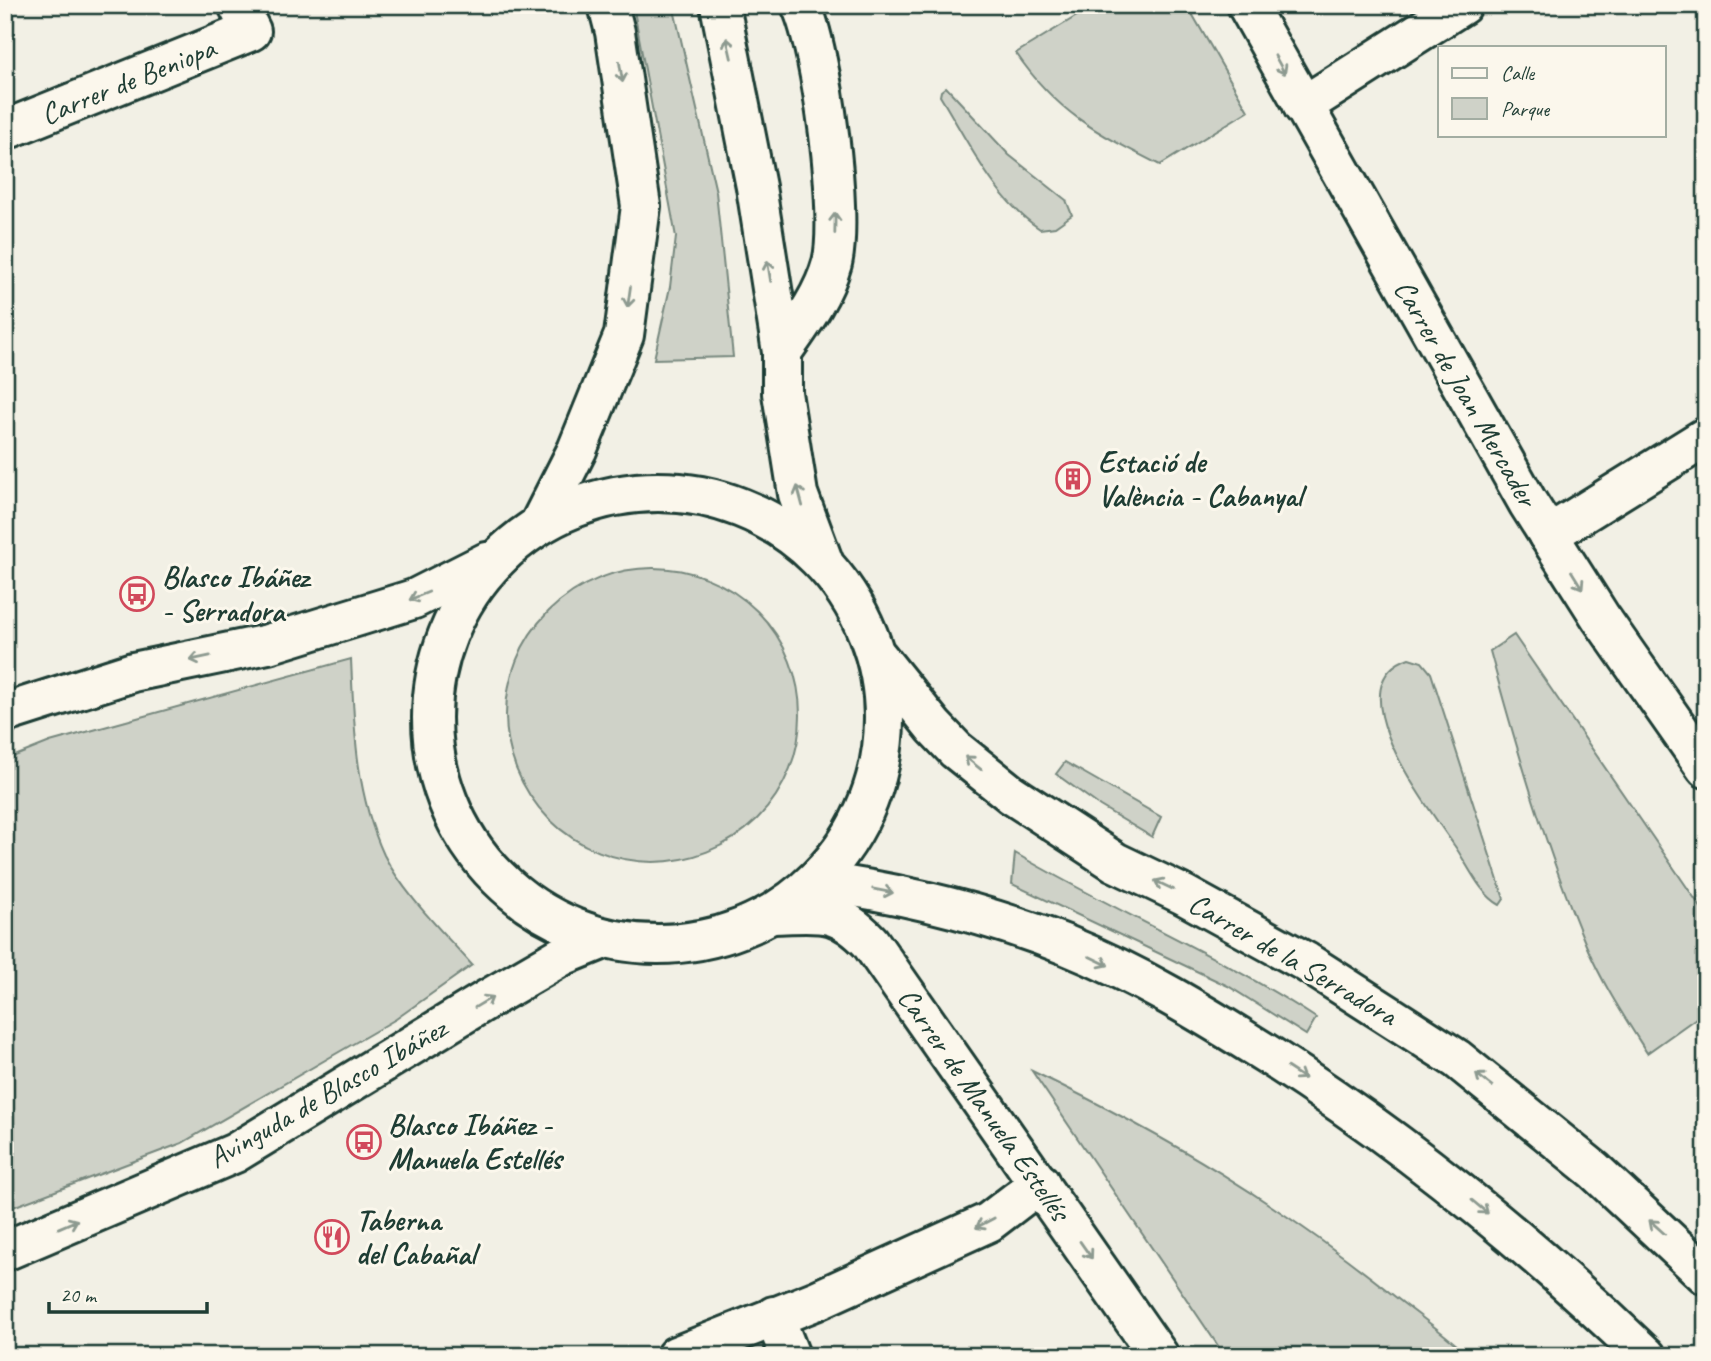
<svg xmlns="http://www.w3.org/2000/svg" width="1711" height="1361" font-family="Caveat,sans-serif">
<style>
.green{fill:#cfd2c8;stroke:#77887e;stroke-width:2}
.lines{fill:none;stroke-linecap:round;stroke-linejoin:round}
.minor-casing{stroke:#1f3d34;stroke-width:44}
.major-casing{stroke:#1f3d34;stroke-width:44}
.minor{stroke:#fbf7ec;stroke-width:38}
.major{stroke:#fbf7ec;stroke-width:38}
.oneway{stroke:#8d9a90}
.labels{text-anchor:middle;stroke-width:6;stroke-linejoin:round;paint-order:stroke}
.street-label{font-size:30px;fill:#1f3d34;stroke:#fbf7ec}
.poi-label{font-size:30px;font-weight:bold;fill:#1f3d34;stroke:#fbf7ec;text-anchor:start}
</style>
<rect width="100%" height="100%" fill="#f2f0e5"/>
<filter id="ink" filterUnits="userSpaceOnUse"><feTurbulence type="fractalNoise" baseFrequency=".0143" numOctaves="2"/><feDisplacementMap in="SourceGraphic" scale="14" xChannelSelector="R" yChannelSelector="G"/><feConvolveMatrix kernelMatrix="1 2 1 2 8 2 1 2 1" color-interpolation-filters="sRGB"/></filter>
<g filter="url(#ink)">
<!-- green -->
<g class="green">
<polygon points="633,5 673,5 716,192 733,357 654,359 670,287 676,237"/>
<path d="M 1095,5 L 1187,5 L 1248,111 L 1160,165 C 1097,133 1057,113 1016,53 Z"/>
<path d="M 946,87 L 1009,155 L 1066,200 L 1072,215 L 1055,227 L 1040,229 C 994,199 969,143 940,96 L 941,91 Z"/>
<circle cx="653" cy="715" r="147"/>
<path d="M 1514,635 L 1706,915 L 1706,1011 L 1647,1053 C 1625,1018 1602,983 1586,945 C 1546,850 1517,750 1490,651 Z"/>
<path d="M 1409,658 L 1422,662 L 1431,673 L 1504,899 L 1500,905 C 1480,895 1467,863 1454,845 C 1429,808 1332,685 1409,658 Z"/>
<path d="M 351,659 C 354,726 355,792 384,855 C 403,893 443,932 472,965 L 396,1019 L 182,1143 L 5,1210 L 5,760 L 50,742 Z"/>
<polygon points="1065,762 1161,817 1152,837 1100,806 1056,774"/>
<path d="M 1015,853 C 1114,911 1220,955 1316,1018 L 1306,1035 L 1228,986 L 1012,884 Z"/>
<path d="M 1032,1071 C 1169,1137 1280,1204 1398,1299 C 1422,1318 1447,1335 1469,1356 L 1225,1356 Z"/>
</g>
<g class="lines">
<!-- minor casing -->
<g class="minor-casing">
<g id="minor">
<polyline points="1247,5 1528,503 1601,618 1706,768"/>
<polyline points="1303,106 1462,5"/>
<polyline points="5,130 251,31 238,5"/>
<path d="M 782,352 C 801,325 823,296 832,263 C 844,216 822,50 801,5"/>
<polyline points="1548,535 1706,437"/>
<path d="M 772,914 C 819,913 835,906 870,942 L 1159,1356"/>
<polyline points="774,1316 790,1356"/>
<polyline points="676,1356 815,1301 989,1222 1040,1183"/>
</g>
</g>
<!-- major casing -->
<g class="major-casing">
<g id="major">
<polyline points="720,5 756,187 782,352 782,393 798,494 823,561"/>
<circle cx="658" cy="718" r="226"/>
<polyline points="540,523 577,450 624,335 641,206 615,32 608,5"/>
<polyline points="878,657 934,727 956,750 1011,794 1115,862 1184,895 1306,962 1457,1059 1594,1170 1706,1275"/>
<polyline points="5,713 133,672 268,644 414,599 487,562"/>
<path d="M 816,881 C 901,893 986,913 1066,945 C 1138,974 1205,1015 1270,1056 C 1406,1143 1530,1244 1646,1356"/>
<polyline points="5,1251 235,1153 488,999 562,956 604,939"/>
</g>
</g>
<!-- minor -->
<use href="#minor" class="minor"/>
<!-- major -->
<use href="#major" class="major"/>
</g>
<!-- one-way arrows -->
<defs><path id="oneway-shaft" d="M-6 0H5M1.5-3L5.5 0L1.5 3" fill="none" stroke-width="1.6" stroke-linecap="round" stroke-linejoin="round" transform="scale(1.75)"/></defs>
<g class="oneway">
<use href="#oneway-shaft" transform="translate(729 48) rotate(-103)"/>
<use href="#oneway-shaft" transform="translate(1280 65) rotate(61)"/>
<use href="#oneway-shaft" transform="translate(621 72) rotate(81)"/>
<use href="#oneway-shaft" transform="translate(835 223) rotate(-89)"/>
<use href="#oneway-shaft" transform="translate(769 271) rotate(-99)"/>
<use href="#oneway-shaft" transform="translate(629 297) rotate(98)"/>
<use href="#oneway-shaft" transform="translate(800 496) rotate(-105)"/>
<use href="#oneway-shaft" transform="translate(1577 580) rotate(58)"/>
<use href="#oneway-shaft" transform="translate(419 596) rotate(158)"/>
<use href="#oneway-shaft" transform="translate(200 658) rotate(168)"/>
<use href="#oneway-shaft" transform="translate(973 763) rotate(-141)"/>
<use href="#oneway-shaft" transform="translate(1164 885) rotate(-155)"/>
<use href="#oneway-shaft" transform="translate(883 891) rotate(11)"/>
<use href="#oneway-shaft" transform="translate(1099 961) rotate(26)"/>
<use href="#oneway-shaft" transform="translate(484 1002) rotate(-31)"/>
<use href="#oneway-shaft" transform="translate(1296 1073) rotate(33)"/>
<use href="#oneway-shaft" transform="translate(1484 1080) rotate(-142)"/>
<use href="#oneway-shaft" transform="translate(1480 1207) rotate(40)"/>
<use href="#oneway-shaft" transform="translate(985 1223) rotate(152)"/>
<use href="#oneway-shaft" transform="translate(68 1224) rotate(-23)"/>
<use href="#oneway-shaft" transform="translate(1657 1227) rotate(-138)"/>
<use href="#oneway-shaft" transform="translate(1086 1250) rotate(55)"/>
</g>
</g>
<!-- icons -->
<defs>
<g id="building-ring" transform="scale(1.75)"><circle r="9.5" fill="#fbf7ec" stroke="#d1495b" stroke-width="1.5"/><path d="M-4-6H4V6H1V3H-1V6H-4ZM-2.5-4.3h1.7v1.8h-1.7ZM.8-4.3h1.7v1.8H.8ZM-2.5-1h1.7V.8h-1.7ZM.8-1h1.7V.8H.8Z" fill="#d1495b"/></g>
<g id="bus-ring" transform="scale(1.75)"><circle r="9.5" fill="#fbf7ec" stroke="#d1495b" stroke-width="1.5"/><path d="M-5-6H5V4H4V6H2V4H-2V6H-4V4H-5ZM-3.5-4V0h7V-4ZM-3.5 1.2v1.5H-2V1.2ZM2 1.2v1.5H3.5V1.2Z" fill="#d1495b"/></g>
<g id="restaurant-ring" transform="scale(1.75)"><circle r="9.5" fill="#fbf7ec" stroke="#d1495b" stroke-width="1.5"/><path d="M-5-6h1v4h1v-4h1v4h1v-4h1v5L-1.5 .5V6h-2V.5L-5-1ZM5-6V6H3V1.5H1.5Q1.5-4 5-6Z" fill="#d1495b"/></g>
</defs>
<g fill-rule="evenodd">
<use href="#building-ring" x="1073" y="479"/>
<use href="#bus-ring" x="137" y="594"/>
<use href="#bus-ring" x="364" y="1142"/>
<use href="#restaurant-ring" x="332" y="1237"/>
</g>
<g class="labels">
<!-- street labels -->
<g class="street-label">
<text transform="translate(128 81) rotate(-22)" y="10">Carrer de Beniopa</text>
<text transform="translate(1466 393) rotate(60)" y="10">Carrer de Joan Mercader</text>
<text transform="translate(1293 959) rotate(30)" y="10">Carrer de la Serradora</text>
<text transform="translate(327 1093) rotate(-30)" y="10">Avinguda de Blasco Ibáñez</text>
<text transform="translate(984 1104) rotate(55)" y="10">Carrer de Manuela Estellés</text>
</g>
<!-- poi labels -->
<g class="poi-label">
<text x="1098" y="472">Estació de<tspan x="1098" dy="34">València - Cabanyal</tspan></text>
<text x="162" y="587">Blasco Ibáñez<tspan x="162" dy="34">- Serradora</tspan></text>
<text x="388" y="1135">Blasco Ibáñez -<tspan x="388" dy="34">Manuela Estellés</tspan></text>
<text x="356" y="1230">Taberna<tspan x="356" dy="34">del Cabañal</tspan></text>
</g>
</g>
<!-- margin -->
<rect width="1711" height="1361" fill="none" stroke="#fbf7ec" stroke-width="28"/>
<rect x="14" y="14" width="1683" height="1333" fill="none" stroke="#1f3d34" stroke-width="2.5" filter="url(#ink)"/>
<!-- legend -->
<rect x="1438" y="46" width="228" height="91" fill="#fbf7ec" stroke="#a3ada2" stroke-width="2"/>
<rect x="1452" y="68" width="35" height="10" fill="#fbf7ec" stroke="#a3ada2" stroke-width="2"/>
<text x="1501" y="80" font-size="21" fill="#1f3d34">Calle</text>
<rect x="1452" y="98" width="35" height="21" fill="#cfd2c8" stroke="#a3ada2" stroke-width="2"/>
<text x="1501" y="116" font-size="21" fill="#1f3d34">Parque</text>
<!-- scale -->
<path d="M49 1302v10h158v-10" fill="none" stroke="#1f3d34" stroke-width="3.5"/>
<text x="60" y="1302" font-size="21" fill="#1f3d34" stroke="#fbf7ec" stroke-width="5" paint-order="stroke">20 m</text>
</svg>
